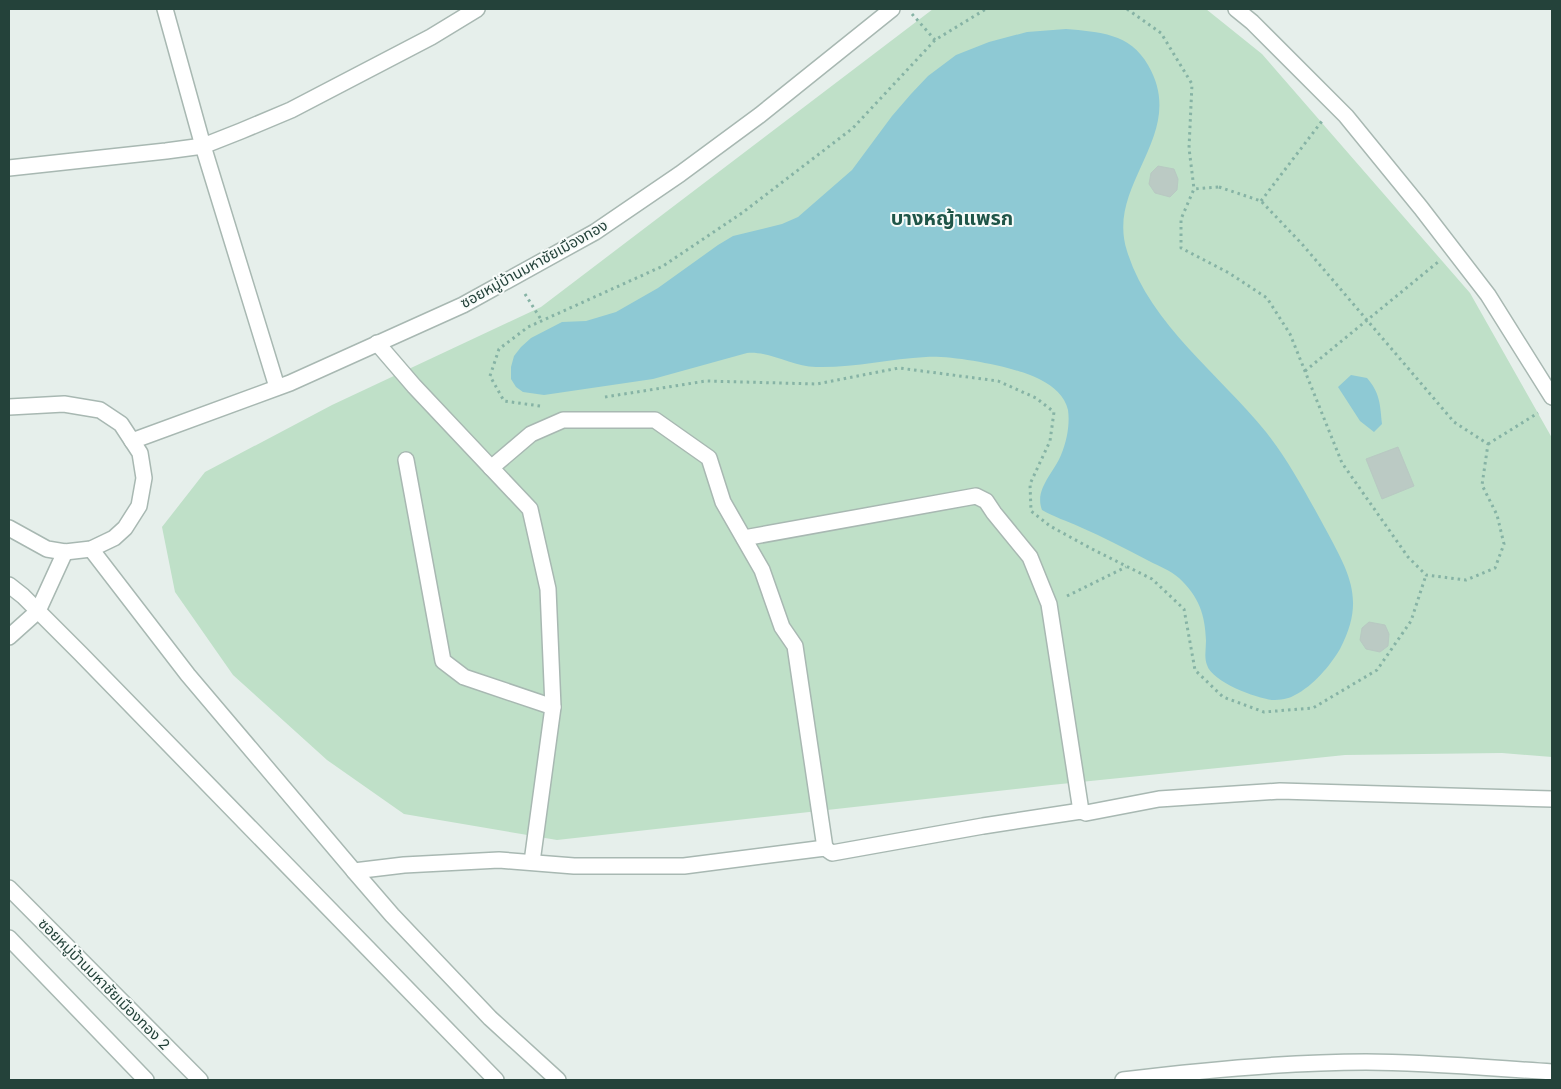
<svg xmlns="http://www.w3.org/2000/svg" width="1561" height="1089" font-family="Jost,'Noto Sans Thai',sans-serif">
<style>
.green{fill:#bfe0c8}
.water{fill:#8ec9d4}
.building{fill:#bbcac4;stroke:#b8c9c2}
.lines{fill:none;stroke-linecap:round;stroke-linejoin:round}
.minor-casing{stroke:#a8b8b2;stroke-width:18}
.path{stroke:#86b3a5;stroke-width:3;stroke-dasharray:2.5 4;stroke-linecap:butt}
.minor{stroke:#fff;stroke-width:15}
.labels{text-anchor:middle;stroke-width:4;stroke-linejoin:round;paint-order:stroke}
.street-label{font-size:15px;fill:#24423a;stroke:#f7fbf9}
.district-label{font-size:20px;font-weight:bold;fill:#1f5548;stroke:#f7fbf9}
</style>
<rect width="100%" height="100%" fill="#e6efeb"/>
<!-- green -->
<polygon class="green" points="933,9 1206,9 1262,54 1470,293 1552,438 1552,757 1502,753 1345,755 1051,785 557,840 404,814 327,760 233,675 175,592 162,527 205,472 332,405 541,307"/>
<!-- water -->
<g class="water">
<path d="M 1066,29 C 1099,32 1130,33 1148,65 C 1189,135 1105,183 1127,251 C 1149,323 1219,374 1266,432 C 1289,461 1307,495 1325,528 C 1349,573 1366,599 1340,649 C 1330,666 1313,686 1295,695 C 1289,699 1280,700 1272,700 C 1256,698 1212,682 1207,665 C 1204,657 1206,649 1206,641 C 1205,614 1199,597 1179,578 C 1171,571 1159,566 1149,561 C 1126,549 1103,537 1080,527 C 1067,521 1054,517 1042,510 C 1034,489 1054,473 1061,455 C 1067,441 1070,424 1068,410 C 1065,396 1053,386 1041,380 C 1018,367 952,355 926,357 C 889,359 853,368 816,367 C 792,367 771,351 747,353 L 653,379 L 544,395 L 523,392 L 516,387 L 511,379 L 511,367 L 514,356 L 521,347 L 531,338 L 562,322 L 586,321 L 616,312 L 658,288 L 718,245 L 733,236 L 782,224 L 798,217 L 852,170 L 892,116 L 911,94 L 928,76 L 956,55 L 989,42 L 1027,32 Z"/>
<path d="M 1351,375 L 1367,378 C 1380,393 1380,404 1382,424 L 1374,432 L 1360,421 L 1338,387 Z"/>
</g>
<!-- building -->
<g class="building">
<polygon points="1158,166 1174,169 1178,179 1177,190 1170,197 1155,193 1149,184 1151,173"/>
<polygon points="1398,447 1414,486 1382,499 1366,459"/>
<polygon points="1369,622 1385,625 1389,634 1388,646 1380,652 1366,649 1360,640 1362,628"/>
</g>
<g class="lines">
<!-- minor casing -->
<g class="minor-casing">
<g id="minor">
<polyline points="165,9 203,146 277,387"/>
<polyline points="1236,9 1252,22 1346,116 1421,208 1488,295 1552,397"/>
<polyline points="9,168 166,151 203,146 241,131 291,110 431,37 477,9"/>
<polyline points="377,343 414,386 530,509 548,589 553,707 532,862"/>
<polyline points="9,407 64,404 100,410 121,424 140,453 144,478 139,506 125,528 114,538 91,549 65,552 47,549 9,528"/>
<polyline points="132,441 290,383 463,305 595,232 680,174 760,115 892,9"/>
<polyline points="406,460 443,661 464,677 553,707"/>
<polyline points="491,468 531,434 563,420 655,420 709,458 723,502 762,570 782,627 795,646 825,848"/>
<polyline points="744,538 976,496 986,501 994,513 1030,557 1049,604 1081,811"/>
<polyline points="91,549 188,675 354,871 404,865 499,860 574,866 684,866 825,848 832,853 983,826 1081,811 1086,813 1159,799 1280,791 1552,799"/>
<polyline points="9,585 23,596 81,654 496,1080"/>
<polyline points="9,637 38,611 65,552"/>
<polyline points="354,871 392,915 490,1018 558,1080"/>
<polyline points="9,888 200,1080"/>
<polyline points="9,938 146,1080"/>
<path d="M 1123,1080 C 1204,1070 1284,1062 1366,1062 C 1428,1062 1490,1068 1552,1072"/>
</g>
</g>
<!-- path -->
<g class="path">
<polyline points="1127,9 1161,33 1192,84 1189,148 1194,189"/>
<polyline points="912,14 935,40"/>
<polygon points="1219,187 1261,201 1302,244 1454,422 1488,444 1482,485 1497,515 1504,544 1495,568 1466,580 1426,575 1408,557 1342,463 1290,334 1267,298 1229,273 1181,248 1181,219 1194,189"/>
<polyline points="1261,201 1322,121"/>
<polyline points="525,294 542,321"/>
<polyline points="1305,371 1438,262"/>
<polyline points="605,397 706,381 817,384 899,368 998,381 1036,398 1054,412 1050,441 1030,484 1031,511 1050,526 1092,549 1152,579 1184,609 1195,670 1223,697 1264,712 1313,708 1377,670 1411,621 1426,575"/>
<polyline points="540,406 504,401 490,376 499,349 528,327 663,266 742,213 853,128 935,40 986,9"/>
<polyline points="1488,444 1538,413"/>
<polyline points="1067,596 1126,567"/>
</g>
<!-- minor -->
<use href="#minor" class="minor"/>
</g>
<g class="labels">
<!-- street labels -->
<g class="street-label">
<text transform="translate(534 264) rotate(-29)" y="5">ซอยหมู่บ้านมหาชัยเมืองทอง</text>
<text transform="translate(104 984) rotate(45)" y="5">ซอยหมู่บ้านมหาชัยเมืองทอง 2</text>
</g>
<!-- district labels -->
<g class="district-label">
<text x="952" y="225">บางหญ้าแพรก</text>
</g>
</g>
<!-- border -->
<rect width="1561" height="1089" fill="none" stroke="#24423a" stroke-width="20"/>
</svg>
